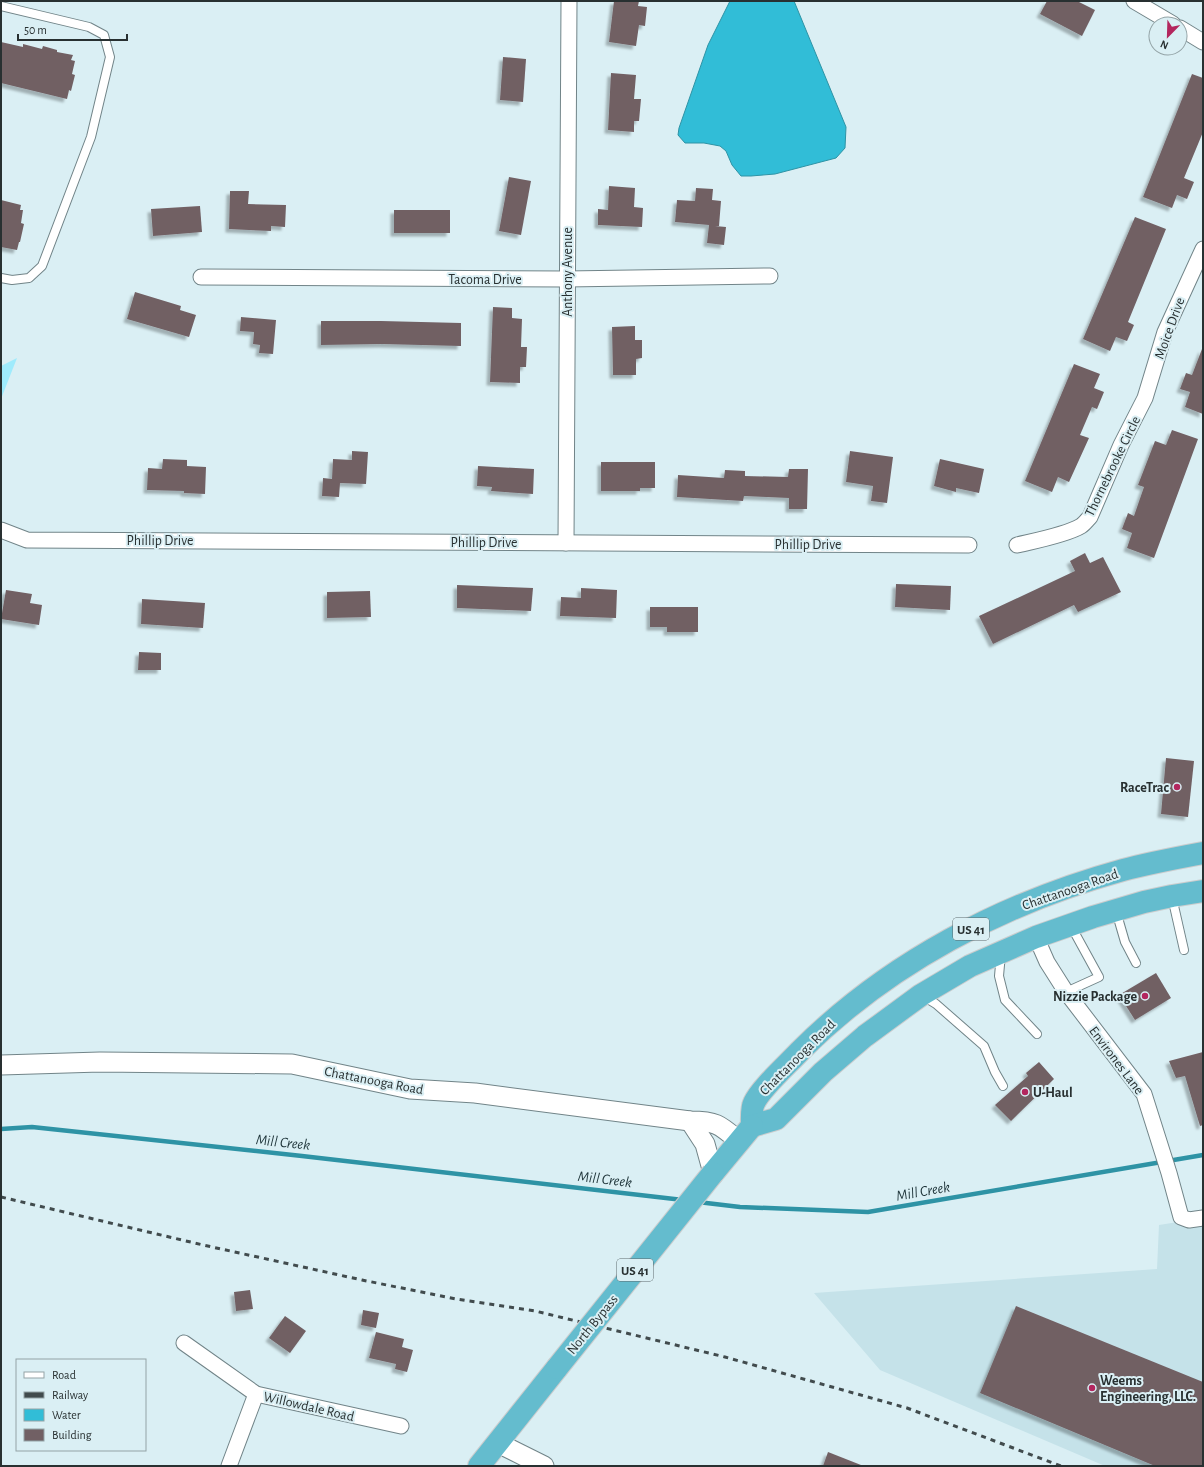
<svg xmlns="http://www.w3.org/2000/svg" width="1204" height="1467" font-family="'Alegreya Sans',sans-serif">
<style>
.built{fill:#c5e2e9}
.green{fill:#9febfc}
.water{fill:#31bdd7;stroke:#2e93a5}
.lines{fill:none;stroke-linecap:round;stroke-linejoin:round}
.stream{stroke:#2e93a5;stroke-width:4.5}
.building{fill:#716064;filter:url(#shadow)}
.service-casing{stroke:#718488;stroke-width:10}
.minor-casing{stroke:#718488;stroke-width:17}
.tertiary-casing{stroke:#718488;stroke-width:21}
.trunk-casing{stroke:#cbcdce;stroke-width:24}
.service{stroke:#fff;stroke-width:8}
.minor{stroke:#fff;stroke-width:15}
.tertiary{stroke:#fff;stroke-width:19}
.trunk{stroke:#64bcce;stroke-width:22}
.rail{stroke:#414b4d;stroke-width:3;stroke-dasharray:5 5;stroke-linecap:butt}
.trunk-bridge-casing{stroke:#cbcdce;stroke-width:24;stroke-linecap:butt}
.trunk-bridge{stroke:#64bcce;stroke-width:22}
.poi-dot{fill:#b3265e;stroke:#daeff4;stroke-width:1.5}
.labels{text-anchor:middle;stroke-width:4;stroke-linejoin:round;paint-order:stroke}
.shield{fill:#daeff4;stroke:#5d696c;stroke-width:1}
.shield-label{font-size:13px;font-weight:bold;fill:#283031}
.street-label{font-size:14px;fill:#283031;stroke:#daeff4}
.poi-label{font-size:14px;font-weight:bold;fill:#283031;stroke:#daeff4;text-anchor:end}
.water-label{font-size:15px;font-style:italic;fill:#20363b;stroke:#daeff4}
</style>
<defs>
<filter id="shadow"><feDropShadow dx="-3.5" dy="3.5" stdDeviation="1" flood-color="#0004"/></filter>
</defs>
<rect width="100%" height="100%" fill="#daeff4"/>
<!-- built -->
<polygon class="built" points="1203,1218 1203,1466 1105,1466 880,1370 814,1293 1157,1269 1159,1225"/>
<!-- green -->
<polygon class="green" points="17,358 1,399 1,366"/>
<!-- water -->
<polygon class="water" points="730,1 794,1 846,127 845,148 836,158 775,174 751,176 741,176 732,165 726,151 720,146 704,143 685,143 678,135 679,128 708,45"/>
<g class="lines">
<!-- stream -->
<g class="stream">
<polyline points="1,1129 32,1127 302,1156 683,1200"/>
<polyline points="698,1202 740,1207 868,1212 1203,1155"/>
</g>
</g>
<!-- building -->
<g class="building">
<polygon points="614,1 639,1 638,6 647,7 645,26 639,25 636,46 609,42"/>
<polygon points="1047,1 1077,1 1095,10 1082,36 1040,14"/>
<polygon points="1,42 23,47 23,44 42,49 43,46 57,50 57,52 73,55 71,60 75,61 72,74 75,75 71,91 69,90 67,99 1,83"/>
<polygon points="503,57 526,59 523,102 500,100"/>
<polygon points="611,73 636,75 634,99 641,99 639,121 634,121 634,132 608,130"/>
<polygon points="1192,74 1203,78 1203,132 1184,178 1194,182 1187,199 1177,195 1172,208 1143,197"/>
<polygon points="509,177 531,181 521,235 499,231"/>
<polygon points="609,186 635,188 634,207 643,208 642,227 598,225 598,209 608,210"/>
<polygon points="696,188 713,189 712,200 721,201 719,226 715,226 726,227 724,245 707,243 709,225 675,222 677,200 695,201"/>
<polygon points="230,191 249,191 248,204 286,205 285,227 271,226 271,231 229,229"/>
<polygon points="1,200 21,205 20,210 23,210 21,223 24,224 20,242 19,242 17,250 1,247"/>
<polygon points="200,206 202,232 153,236 151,209"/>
<rect x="394" y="210" width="56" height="23"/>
<polygon points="1135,217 1166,229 1128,322 1134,325 1127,341 1116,337 1110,351 1083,339"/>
<polygon points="135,292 181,306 180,310 196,315 189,337 127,319"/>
<polygon points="493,307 512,308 512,318 522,319 521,347 527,347 526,367 520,367 520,383 490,382"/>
<polygon points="241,317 276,320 273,354 259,353 260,345 253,344 254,332 240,331"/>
<polygon points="321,321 381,321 461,323 461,346 382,344 321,345"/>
<polygon points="635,326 635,340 642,340 642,358 636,359 636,375 613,375 612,327"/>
<polygon points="1202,349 1203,350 1203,414 1185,407 1190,392 1180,389 1186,373 1192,375"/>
<polygon points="1074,364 1100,374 1094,388 1104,392 1097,409 1092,407 1080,435 1089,438 1069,482 1058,477 1052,492 1025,481"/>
<polygon points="1172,430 1198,439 1154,558 1127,548 1132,533 1122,529 1128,513 1134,516 1144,487 1138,485 1155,441 1166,445"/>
<polygon points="352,451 368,452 366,484 340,483 339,497 322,496 323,478 332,479 333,459 352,460"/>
<polygon points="850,451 893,457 887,503 871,501 873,486 846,482"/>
<polygon points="163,459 187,460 187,466 206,467 205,494 184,493 184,491 147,490 148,468 162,469"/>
<polygon points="940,459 984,469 979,493 956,488 956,492 934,486"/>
<polygon points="601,462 655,462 655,488 640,488 640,491 601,491"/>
<polygon points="478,466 534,469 533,494 491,491 492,487 477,486"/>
<polygon points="789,469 808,469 807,509 789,509 789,498 744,496 743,501 677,497 678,475 724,478 725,470 745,471 745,476 788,477"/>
<polygon points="1085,553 1090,563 1103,557 1121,592 1078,612 1074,605 993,644 979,616 1075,571 1070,561"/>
<polygon points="896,584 951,586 950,610 895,607"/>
<polygon points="457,585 533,588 531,611 457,608"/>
<polygon points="581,588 617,590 616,618 560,616 561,597 581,598"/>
<polygon points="6,590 32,594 30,603 42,605 39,625 1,619"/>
<polygon points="370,591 371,617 327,618 327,592"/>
<polygon points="142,599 205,603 203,628 141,624"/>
<polygon points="650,607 698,607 698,632 667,632 667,627 650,627"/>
<polygon points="139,652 161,653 161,670 138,670"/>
<polygon points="1166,758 1194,761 1188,817 1161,814"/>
<polygon points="1156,973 1171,998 1135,1020 1119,995"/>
<polygon points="1203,1052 1203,1125 1200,1126 1185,1076 1176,1078 1169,1061"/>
<polygon points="1039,1062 1054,1079 1011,1121 995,1105 1028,1076 1026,1073"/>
<polygon points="250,1290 253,1309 236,1311 234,1292"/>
<polygon points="1016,1306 1203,1382 1203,1466 1155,1466 980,1393"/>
<polygon points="363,1310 379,1313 376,1328 361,1325"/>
<polygon points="285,1316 306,1331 290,1353 269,1338"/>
<polygon points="376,1332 404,1339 402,1347 413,1350 407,1372 395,1369 396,1364 369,1358"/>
<polygon points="828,1452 861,1465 861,1466 823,1466"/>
</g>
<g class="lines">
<!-- service casing -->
<g class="service-casing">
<g id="service">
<polyline points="1,6 89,27 104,35 110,57 91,137 42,266 29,278 12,280 1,278"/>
<polyline points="1172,897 1184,950"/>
<polyline points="1116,911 1125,942 1136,963"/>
<polyline points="1001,954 999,976 1005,1000 1037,1034"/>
<polyline points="1066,992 1099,977 1071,926"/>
<polyline points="923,996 936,1004 984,1046 995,1072 1003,1086"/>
</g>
</g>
<!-- minor casing -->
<g class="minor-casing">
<g id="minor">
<polyline points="1134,1 1173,24"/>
<polyline points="1180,28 1203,42"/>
<polyline points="201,277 566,279 770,276"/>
<polyline points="1,530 27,540 969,545"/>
<polyline points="566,543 569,1"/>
<path d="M 1017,545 C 1034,541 1066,535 1081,526 C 1084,524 1087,520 1090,517 L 1121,445 L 1145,398 L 1165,332 L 1203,249"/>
<polyline points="1036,937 1047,962 1066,992 1144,1094 1169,1173 1181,1217 1189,1220 1203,1218"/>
<polyline points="184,1343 256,1394 401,1426"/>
<polyline points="229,1466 256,1394"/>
</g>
</g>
<!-- tertiary casing -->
<g class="tertiary-casing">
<g id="tertiary">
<path d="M 1,1065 L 100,1062 L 292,1064 L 410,1089 L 475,1093 L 690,1121 C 717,1121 720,1125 740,1142"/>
<polyline points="690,1121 705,1144 713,1173"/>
<polyline points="498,1443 544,1466"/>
</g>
</g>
<!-- trunk casing -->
<g class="trunk-casing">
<g id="trunk">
<path d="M 752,1126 C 752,1120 751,1109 754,1103 C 761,1088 788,1064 800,1051 C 888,963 1003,903 1123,870 C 1149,863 1176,858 1203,853"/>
<polyline points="752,1126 776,1119 823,1072 865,1036 921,995 970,966 1036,937 1093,917 1144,902 1172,896 1203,891"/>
<polyline points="713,1173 752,1126"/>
<polyline points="479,1466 557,1368"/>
</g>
</g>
<!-- service -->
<use href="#service" class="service"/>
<!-- minor -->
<use href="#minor" class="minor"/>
<!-- tertiary -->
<use href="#tertiary" class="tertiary"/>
<!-- trunk -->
<use href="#trunk" class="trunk"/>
<!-- rail -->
<polyline class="rail" points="1,1197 203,1245 362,1280 456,1299 535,1311 725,1357 907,1408 1061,1466"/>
<!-- trunk-bridge casing -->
<g class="trunk-bridge-casing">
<polyline id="trunk-bridge" points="557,1368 713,1173"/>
</g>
<!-- trunk-bridge -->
<use href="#trunk-bridge" class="trunk-bridge"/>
</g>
<!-- markers -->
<g class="poi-dot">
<circle cx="1177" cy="787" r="4"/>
<circle cx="1145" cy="996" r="4"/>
<circle cx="1025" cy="1092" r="4"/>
<circle cx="1092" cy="1388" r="4"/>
</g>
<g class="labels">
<!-- shield labels -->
<g class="shield">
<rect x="953" y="918" width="36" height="22" rx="3"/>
<rect x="617" y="1259" width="36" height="22" rx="3"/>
</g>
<g class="shield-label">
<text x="971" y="934">US 41</text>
<text x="635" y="1275">US 41</text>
</g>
<!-- street labels -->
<g class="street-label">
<text transform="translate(567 272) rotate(-90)" y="5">Anthony Avenue</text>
<text x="485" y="284">Tacoma Drive</text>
<text transform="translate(1169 328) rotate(-70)" y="5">Moice Drive</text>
<text transform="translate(1112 466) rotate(-64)" y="5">Thornebrooke Circle</text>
<text x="160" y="545">Phillip Drive</text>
<text x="484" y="547">Phillip Drive</text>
<text x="808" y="549">Phillip Drive</text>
<text transform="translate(1070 889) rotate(-19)" y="5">Chattanooga Road</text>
<text transform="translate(797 1057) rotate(-45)" y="5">Chattanooga Road</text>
<text transform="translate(1117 1060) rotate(53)" y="5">Environes Lane</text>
<text transform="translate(374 1080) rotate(11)" y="5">Chattanooga Road</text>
<text transform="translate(592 1324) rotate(-51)" y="5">North Bypass</text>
<text transform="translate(309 1406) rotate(13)" y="5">Willowdale Road</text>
</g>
<!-- poi labels -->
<g class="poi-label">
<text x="1169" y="792">RaceTrac</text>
<text x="1137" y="1001">Nizzie Package</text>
<text x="1033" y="1097" text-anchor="start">U-Haul</text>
<text x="1100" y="1385" text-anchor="start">Weems<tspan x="1100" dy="16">Engineering, LLC.</tspan></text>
</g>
<!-- water labels -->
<g class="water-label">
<text transform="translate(283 1142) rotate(6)" y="5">Mill Creek</text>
<text transform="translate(605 1179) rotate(7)" y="5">Mill Creek</text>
<text transform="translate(923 1191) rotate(-10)" y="5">Mill Creek</text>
</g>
</g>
<!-- border -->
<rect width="1204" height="1467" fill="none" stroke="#283031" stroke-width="4"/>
<!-- legend -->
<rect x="16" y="1359" width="130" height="92" fill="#daeff4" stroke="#93a3a6"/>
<rect x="24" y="1372" width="20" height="6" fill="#ffffff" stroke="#93a3a6"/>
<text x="52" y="1379" font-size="12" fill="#283031">Road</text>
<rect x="24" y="1392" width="20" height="6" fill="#414b4d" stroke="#93a3a6"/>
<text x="52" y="1399" font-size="12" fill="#283031">Railway</text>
<rect x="24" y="1409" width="20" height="12" fill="#31bdd7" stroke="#93a3a6"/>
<text x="52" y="1419" font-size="12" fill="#283031">Water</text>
<rect x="24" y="1429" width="20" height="12" fill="#716064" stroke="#93a3a6"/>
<text x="52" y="1439" font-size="12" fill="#283031">Building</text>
<!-- north arrow -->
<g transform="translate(1168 36) rotate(203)"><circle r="19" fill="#daeff4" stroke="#93a3a6"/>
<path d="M0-3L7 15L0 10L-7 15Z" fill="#b3265e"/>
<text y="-6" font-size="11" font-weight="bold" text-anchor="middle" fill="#283031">N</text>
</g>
<!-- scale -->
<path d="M18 34v6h109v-6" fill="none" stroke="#283031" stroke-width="2"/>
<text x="24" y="34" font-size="12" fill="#283031" stroke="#daeff4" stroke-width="3" paint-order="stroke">50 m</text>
</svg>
